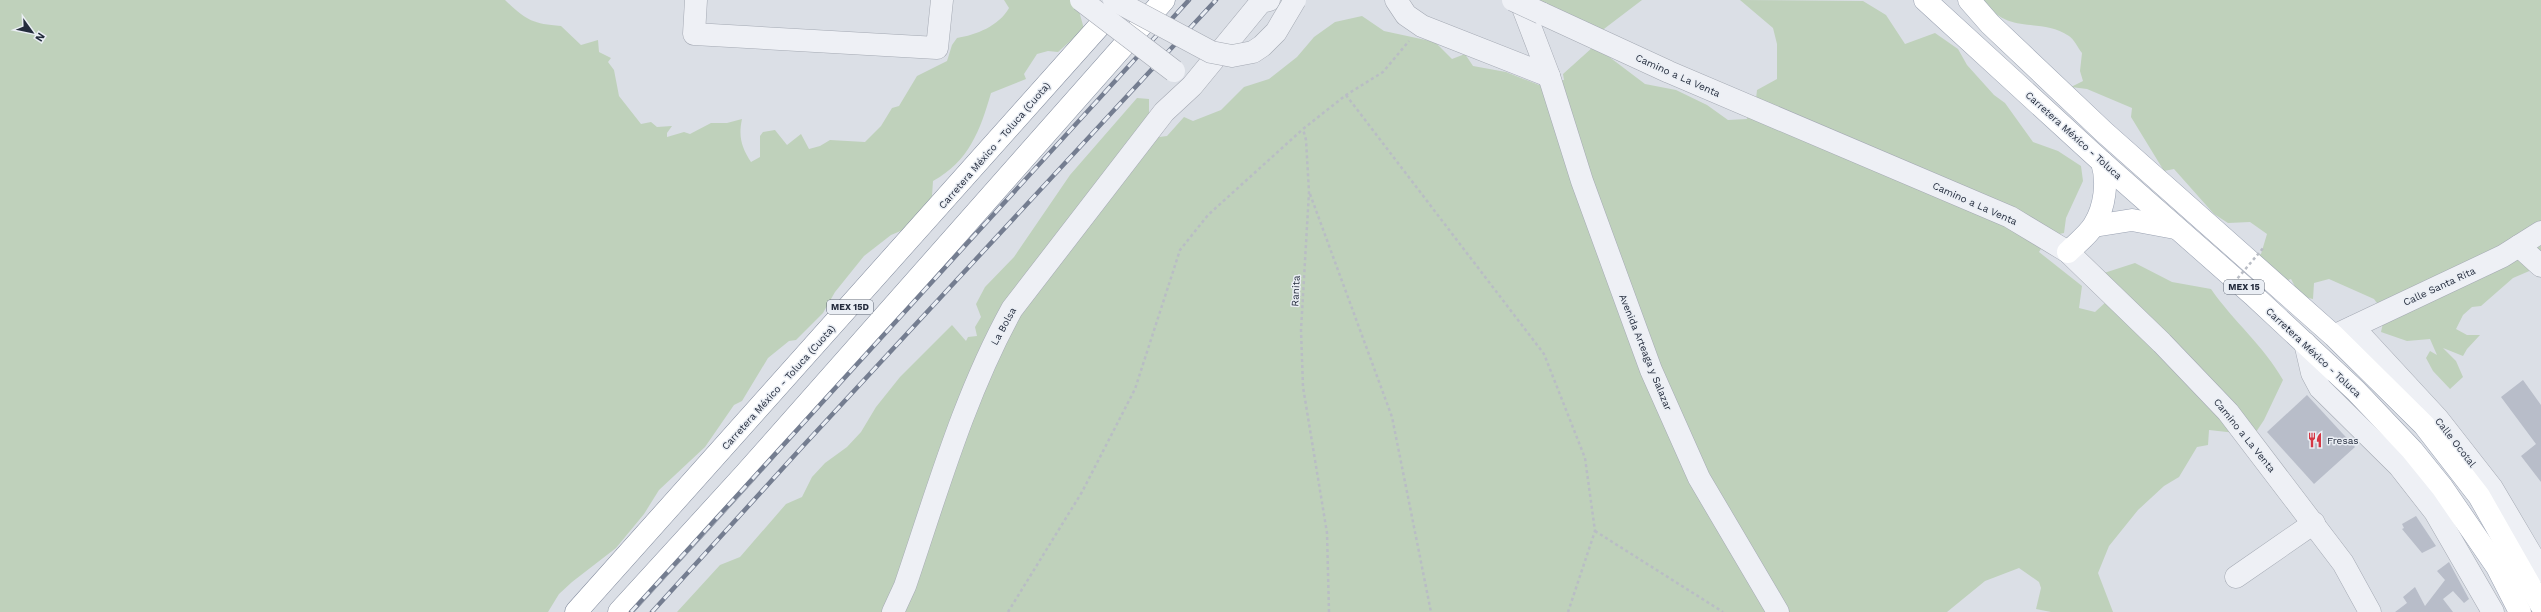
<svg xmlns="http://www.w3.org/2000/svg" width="2541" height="612" font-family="'Work Sans',sans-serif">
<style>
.green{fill:#bfd1bb}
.building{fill:#b8bdc9}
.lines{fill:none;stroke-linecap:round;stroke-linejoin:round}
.minor-casing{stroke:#a4a9b3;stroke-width:23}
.major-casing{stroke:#9aa2b2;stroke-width:23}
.highway-casing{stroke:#828b9d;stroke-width:23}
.path{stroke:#b9bdc5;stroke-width:2.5;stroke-dasharray:3 3;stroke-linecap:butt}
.minor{stroke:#eef0f5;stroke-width:22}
.major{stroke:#fff;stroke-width:22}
.highway{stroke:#fff;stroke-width:22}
.rail-casing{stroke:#747d90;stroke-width:4.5}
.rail{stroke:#eaeef4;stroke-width:3;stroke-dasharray:9;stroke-linecap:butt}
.minor-bridge-casing{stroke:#a4a9b3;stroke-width:23;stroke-linecap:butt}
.path-bridge{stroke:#b9bdc5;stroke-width:2.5;stroke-dasharray:3 3;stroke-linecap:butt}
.minor-bridge{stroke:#eef0f5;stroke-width:22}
.labels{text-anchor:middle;stroke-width:3;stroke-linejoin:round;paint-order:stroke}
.shield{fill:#eaeef4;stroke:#5f6674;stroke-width:1}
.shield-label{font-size:9px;font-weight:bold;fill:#242c3d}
.street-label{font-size:10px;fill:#242c3d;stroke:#eaeef4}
.poi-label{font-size:10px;fill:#242c3d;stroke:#eaeef4;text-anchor:start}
</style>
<rect width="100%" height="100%" fill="#dbdfe6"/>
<!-- green -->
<g class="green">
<path d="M 0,0 L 505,0 C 526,20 532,24 561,26 L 581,45 L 598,40 L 599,52 L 611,58 L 608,62 L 614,70 L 619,96 L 641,124 L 651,122 L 657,127 L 672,126 L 667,133 L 667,137 L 684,132 L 690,134 L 711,123 L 727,123 L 742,119 C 738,137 742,148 751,162 L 760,157 L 760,136 L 763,132 L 775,130 L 787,145 L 801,134 L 809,149 L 820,146 L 830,140 L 865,142 L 881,126 L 892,108 L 899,106 L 917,76 L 947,61 L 952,45 L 957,38 C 976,35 999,26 1009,8 L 1004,0 L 1076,0 L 1084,29 L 1058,52 L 1048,51 L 1037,54 L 1024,74 L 1026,79 L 991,93 C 980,131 969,161 933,181 L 932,196 L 910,227 L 891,235 L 864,256 L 835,292 L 823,313 L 796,340 L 789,341 L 768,358 L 742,401 L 734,405 L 705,447 L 659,490 L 644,514 L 616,548 L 572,582 L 559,594 L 548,612 L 0,612 Z"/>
<polygon points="1538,0 1642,0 1596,35 1557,8"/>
<path d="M 1740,0 L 1863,1 L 1886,15 L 1905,44 L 1935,33 L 1958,49 L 1967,65 L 1994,95 L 2005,103 L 2033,142 L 2058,151 L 2081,166 L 2083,181 L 2066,218 L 2064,233 C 2050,235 2046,241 2039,252 L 2082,286 L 2079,308 L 2095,312 L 2107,301 L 2101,274 L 2135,263 L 2172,282 L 2211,289 C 2233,321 2264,346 2283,380 L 2264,420 L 2254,435 L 2209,430 L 2208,445 L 2197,447 L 2179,477 L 2164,486 L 2138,510 L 2109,546 L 2098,573 L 2113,612 L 2051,612 L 2036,609 L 2041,588 L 2039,582 L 2019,568 L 1985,581 L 1947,612 L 677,612 L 720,565 L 740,557 L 786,504 L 802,497 L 812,477 L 825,463 L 847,447 L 861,432 L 876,407 L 900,377 L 952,325 L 966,341 L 968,337 L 977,336 L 975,327 L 981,317 L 976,304 L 985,287 L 1014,257 L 1070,175 L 1137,98 L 1149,99 L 1149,117 L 1152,138 L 1167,136 L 1184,117 L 1193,121 L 1221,110 L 1244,87 L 1269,79 L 1297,57 L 1314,37 L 1335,22 L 1362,16 L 1384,31 L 1435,42 L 1452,59 L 1465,54 L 1473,66 L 1506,72 L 1539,85 L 1564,80 L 1563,74 L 1593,47 L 1608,56 L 1645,84 L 1676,90 L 1707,105 L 1728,120 L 1747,119 L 1749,101 L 1756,99 L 1757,90 L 1777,79 L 1777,44 L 1773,28 Z"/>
<path d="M 1983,0 L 2541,0 L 2541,266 L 2513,278 L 2481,306 L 2472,307 L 2463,315 L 2456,329 L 2467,335 L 2480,335 L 2467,349 L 2463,356 L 2443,348 L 2456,361 L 2463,377 L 2450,389 L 2433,371 L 2426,358 L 2430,351 L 2437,355 L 2430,339 L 2407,341 L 2381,332 L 2385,314 L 2374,299 L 2329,279 L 2314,283 L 2313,299 L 2300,296 L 2291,279 L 2276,284 L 2247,257 L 2261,254 L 2267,234 L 2250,222 L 2228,223 L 2214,214 L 2174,169 L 2164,171 L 2131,117 L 2132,108 L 2087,89 L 2071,87 L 2083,81 L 2080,71 L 2082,53 C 2078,48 2074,39 2069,36 C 2039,16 2009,37 1983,0 Z"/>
</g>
<!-- building -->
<g class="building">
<polygon points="2523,380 2541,405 2541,482 2521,456 2536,444 2501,397"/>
<polygon points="2307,395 2355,447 2314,484 2267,432"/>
<polygon points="2416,516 2436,546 2422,553 2402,529 2404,528 2402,524"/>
<polygon points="2449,562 2469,599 2464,603 2453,591 2443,599 2453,612 2395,612 2407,603 2403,597 2415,587 2425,606 2445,580 2437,571"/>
</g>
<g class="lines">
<!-- minor casing -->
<g class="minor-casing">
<g id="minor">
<polyline points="696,0 694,34 937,48 942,0"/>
<polyline points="1396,0 1406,15 1422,26 1549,76"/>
<polyline points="1520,0 1549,76 1582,181 1651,370 1699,478 1778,612"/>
<polyline points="1541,13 1669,72 2010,217 2068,252 2162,343 2228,412 2343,563 2370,612"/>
<polyline points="2519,246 2541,266"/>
<polyline points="2353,327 2438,419 2492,488 2541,571"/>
<polyline points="2340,333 2503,256 2541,232"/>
<polyline points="2305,343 2312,373 2320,388 2399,466 2435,512 2493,612"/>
<polyline points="2236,577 2314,523"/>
<path d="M 893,612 L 905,586 C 937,492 964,396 1012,309 L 1164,112 L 1192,86 L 1261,2 L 1269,0"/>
</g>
</g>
<!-- major casing -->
<g class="major-casing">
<g id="major">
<polyline points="1925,0 2102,162 2253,295 2356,391 2412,450 2442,487 2497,567 2520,612"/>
<polyline points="1969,0 1990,24 2104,132 2334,336 2424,425 2479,496 2541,605"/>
<polyline points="2094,226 2132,220 2175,228"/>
<path d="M 2068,252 C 2076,244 2088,235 2094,225 C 2105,207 2108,182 2102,162"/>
</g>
</g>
<!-- highway casing -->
<g class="highway-casing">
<g id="highway">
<polyline points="576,612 1118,5"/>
<polyline points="619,612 745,474 1164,0"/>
</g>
</g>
<!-- path -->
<g class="path">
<polyline points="1346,95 1544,354 1585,458 1595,531 1568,612"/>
<polyline points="1310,194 1392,417 1431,612"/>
<polyline points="1595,531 1723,612"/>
<polyline points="1008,612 1082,492 1135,389 1180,250 1208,215 1303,129"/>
<polyline points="1329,612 1327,533 1303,387 1301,330 1309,192 1306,140 1303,129 1346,95 1383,72 1409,41"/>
</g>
<!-- minor -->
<use href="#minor" class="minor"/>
<!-- major -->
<use href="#major" class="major"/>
<!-- highway -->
<use href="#highway" class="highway"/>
<!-- rail casing -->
<g class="rail-casing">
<g id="rail">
<polyline points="631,612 1189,0"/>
<polyline points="652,612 803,446 1216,0"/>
</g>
</g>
<!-- rail -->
<use href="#rail" class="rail"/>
<!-- minor-bridge casing -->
<g class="minor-bridge-casing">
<g id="minor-bridge">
<polyline points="1081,0 1174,71"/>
<polyline points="1114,0 1211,52 1232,56 1253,52 1262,46 1276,32 1295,0"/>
<polyline points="1513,0 1541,13"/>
</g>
</g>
<!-- path-bridge -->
<polyline class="path-bridge" points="2226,292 2264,247"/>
<!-- minor-bridge -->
<use href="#minor-bridge" class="minor-bridge"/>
</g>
<!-- icons -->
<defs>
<g id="restaurant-bare" transform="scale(1.2)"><path d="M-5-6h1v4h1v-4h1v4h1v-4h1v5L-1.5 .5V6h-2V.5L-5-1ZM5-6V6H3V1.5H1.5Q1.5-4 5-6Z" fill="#d43744" stroke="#eaeef4" stroke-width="2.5" paint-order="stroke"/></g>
</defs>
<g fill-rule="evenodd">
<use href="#restaurant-bare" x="2315" y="440"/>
</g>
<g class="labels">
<!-- shield labels -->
<g class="shield">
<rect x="2224" y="280" width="40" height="14" rx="3"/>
<rect x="827" y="300" width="46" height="14" rx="3"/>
</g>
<g class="shield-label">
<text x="2244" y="290">MEX 15</text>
<text x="850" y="310">MEX 15D</text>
</g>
<!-- street labels -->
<g class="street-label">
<text transform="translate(1678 75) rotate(24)" y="4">Camino a La Venta</text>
<text transform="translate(2074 135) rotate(42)" y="4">Carretera México - Toluca</text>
<text transform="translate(994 145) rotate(-49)" y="4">Carretera México - Toluca (Cuota)</text>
<text transform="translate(1975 203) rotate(24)" y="4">Camino a La Venta</text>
<text transform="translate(2439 286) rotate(-25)" y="4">Calle Santa Rita</text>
<text transform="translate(1295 291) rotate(-87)" y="4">Ranita</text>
<text transform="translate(1003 326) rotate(-61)" y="4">La Bolsa</text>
<text transform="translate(1646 352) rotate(68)" y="4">Avenida Arteaga y Salazar</text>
<text transform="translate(2314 352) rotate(43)" y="4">Carretera México - Toluca</text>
<text transform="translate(778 387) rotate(-48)" y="4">Carretera México - Toluca (Cuota)</text>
<text transform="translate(2245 435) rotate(51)" y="4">Camino a La Venta</text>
<text transform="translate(2456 442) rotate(52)" y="4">Calle Ocotal</text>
</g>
<!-- poi labels -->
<g class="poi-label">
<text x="2327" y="444">Fresas</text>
</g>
</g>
<!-- north arrow -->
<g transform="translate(32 32) rotate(123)" stroke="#eaeef4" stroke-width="3" paint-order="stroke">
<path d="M0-3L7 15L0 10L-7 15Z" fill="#242c3d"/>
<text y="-6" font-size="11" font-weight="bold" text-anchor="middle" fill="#242c3d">N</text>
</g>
</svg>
